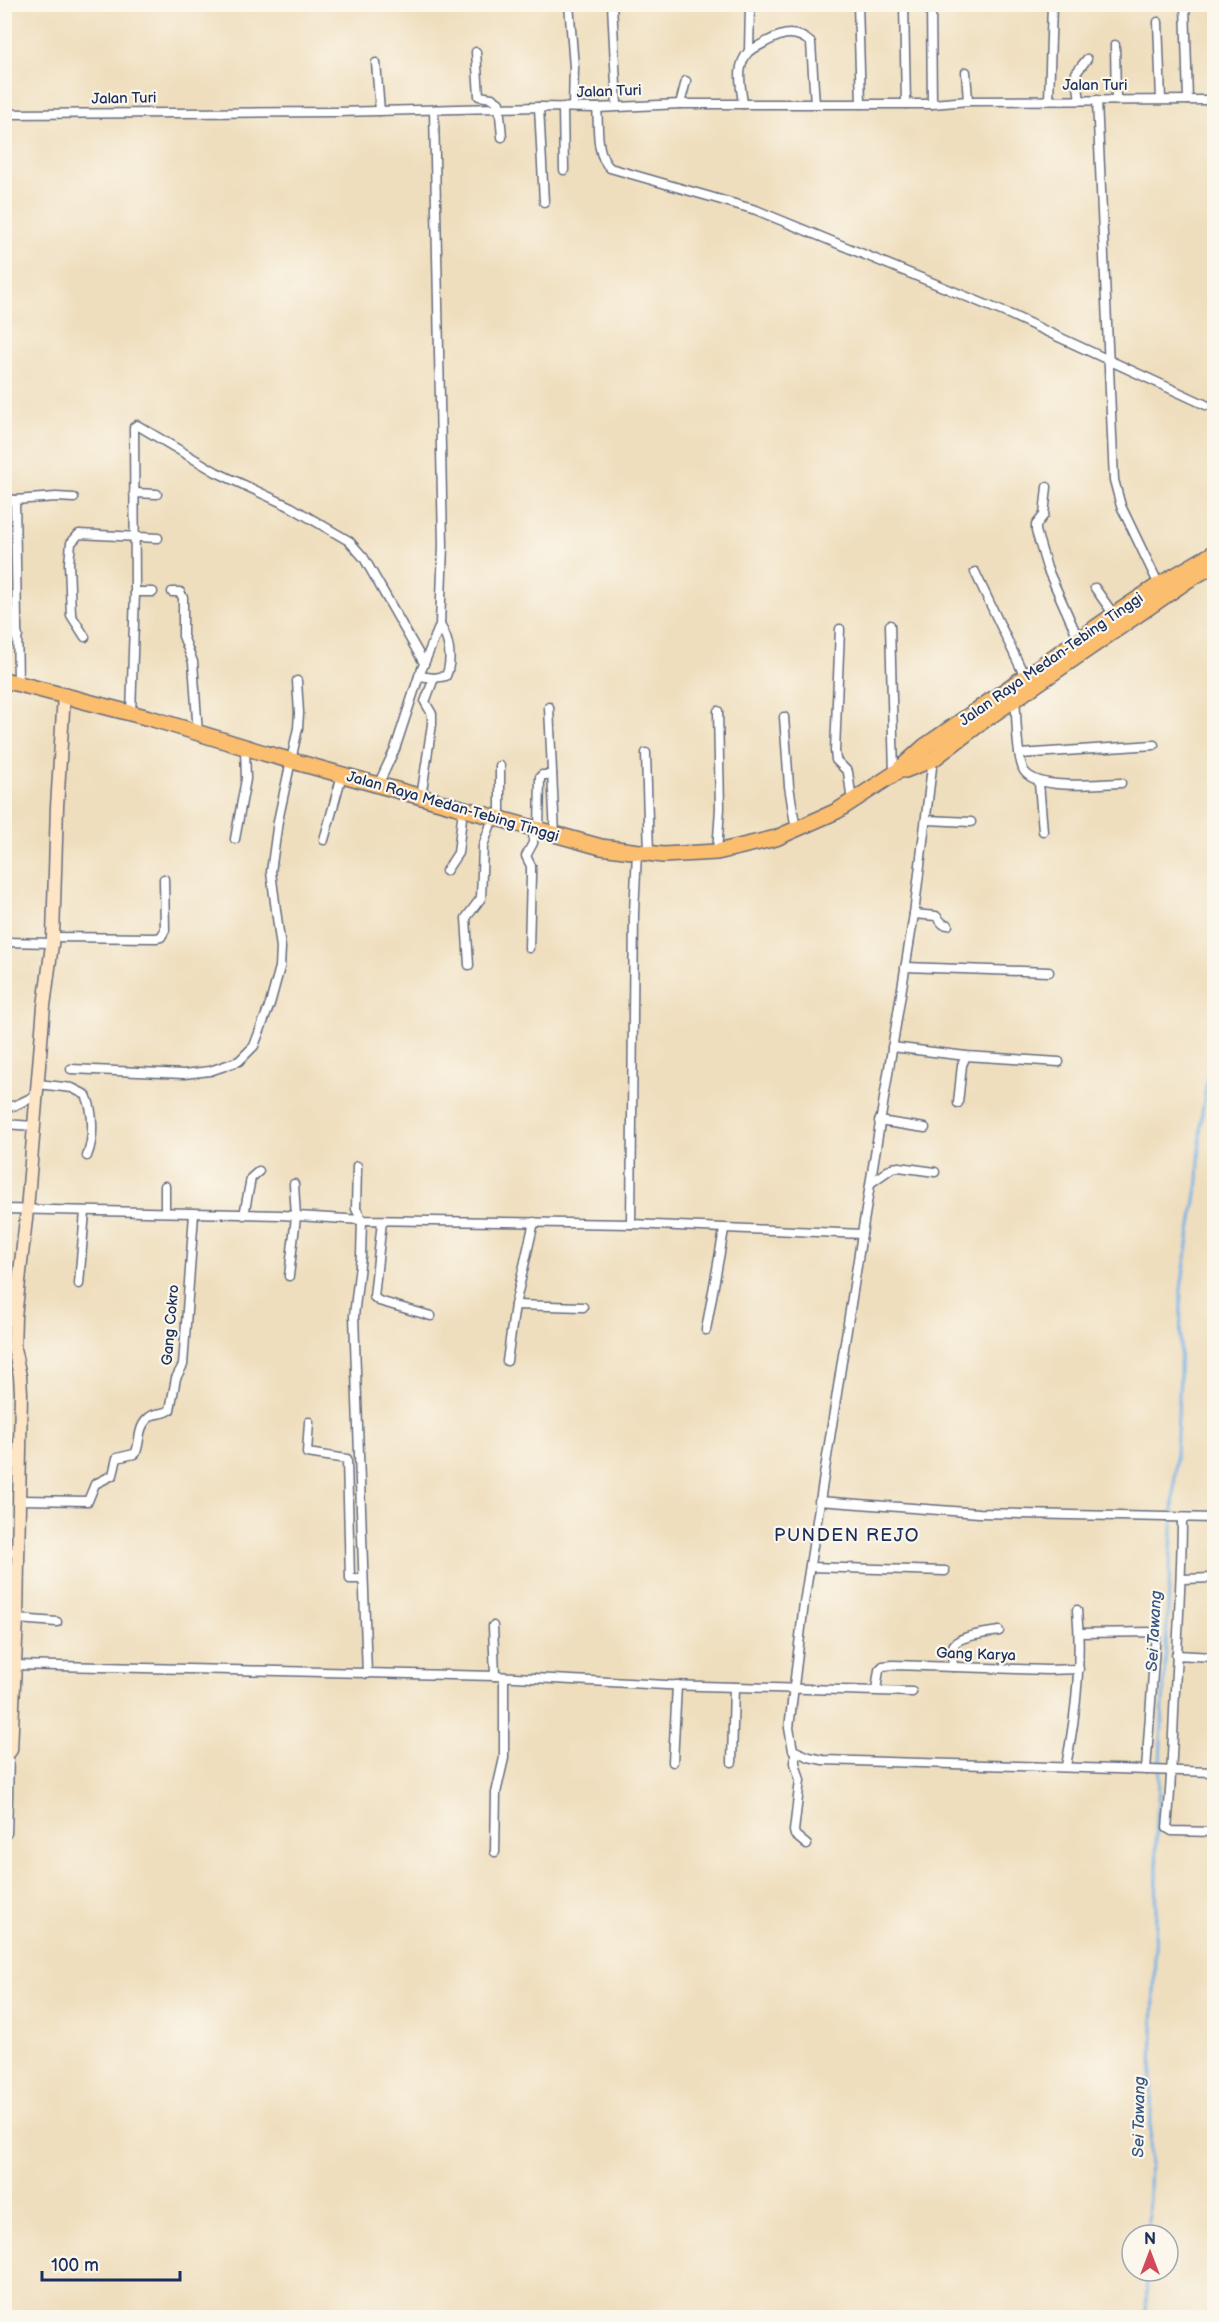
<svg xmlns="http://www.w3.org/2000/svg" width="1219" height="2322" font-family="'Balsamiq Sans',sans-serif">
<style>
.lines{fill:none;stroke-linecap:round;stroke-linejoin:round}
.stream{stroke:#73b1e6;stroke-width:3}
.street-casing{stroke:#656c7f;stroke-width:11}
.secondary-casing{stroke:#656c7f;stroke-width:15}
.highway-casing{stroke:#656c7f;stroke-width:18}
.street{stroke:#fff;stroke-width:8}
.secondary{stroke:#fde5c5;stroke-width:12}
.highway{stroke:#fbbd6e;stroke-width:15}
.labels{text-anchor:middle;stroke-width:4.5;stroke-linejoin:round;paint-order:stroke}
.street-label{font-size:15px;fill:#1b2f5e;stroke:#fbf7ec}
.water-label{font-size:16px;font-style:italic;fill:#355687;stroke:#fbf7ec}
.quarter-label{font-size:18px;letter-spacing:1.5px;fill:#1b2f5e;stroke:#fbf7ec}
</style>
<rect width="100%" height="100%" fill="#fbf7ec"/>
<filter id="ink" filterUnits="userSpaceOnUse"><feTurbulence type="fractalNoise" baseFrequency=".0167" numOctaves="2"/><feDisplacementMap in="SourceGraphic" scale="12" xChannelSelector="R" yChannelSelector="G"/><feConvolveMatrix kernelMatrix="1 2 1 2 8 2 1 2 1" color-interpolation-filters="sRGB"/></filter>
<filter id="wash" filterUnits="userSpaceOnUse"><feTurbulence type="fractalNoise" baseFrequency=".008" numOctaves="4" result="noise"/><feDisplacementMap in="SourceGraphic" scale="24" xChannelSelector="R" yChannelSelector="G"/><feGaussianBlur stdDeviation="1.35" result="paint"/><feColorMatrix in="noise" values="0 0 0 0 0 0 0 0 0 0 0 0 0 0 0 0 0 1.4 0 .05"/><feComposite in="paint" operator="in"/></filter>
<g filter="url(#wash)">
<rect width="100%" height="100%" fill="#efdebd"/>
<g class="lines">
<!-- stream -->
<g class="stream">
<polyline points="1148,2235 1157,1868 1156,1839 1180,1376 1181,1289 1198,1181 1201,1120 1214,1031"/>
<polyline points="1146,2318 1147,2271"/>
</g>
</g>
</g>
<g filter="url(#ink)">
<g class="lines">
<!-- street casing -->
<g class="street-casing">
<g id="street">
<polyline points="569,4 574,67 573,107"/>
<polyline points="612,4 617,106"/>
<polyline points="858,4 861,104"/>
<polyline points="904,4 906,104"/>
<polyline points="931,4 932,104"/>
<polyline points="1185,4 1188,100"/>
<polyline points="1158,22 1161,99"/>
<polyline points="1115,45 1116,100"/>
<path d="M 749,51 C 770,41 789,23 811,43 L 815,104"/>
<polyline points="476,52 479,96 492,98 499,103 502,137"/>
<polyline points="376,63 380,111"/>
<polyline points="966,72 968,101"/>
<polyline points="1049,100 1052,4"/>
<polyline points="1080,100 1076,73 1087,59"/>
<polyline points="1097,100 1114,480 1121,506 1159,585"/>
<polyline points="680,104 686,81"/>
<path d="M 743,104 C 741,85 735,67 749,51 L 750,5"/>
<polyline points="539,107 544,202"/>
<polyline points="563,107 564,170"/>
<path d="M 597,108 C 599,127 595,154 610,168 L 756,210 L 1011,315 L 1206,405"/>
<polyline points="4,114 338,112 539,107 597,108 680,104 932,104 968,101 1211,100"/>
<polyline points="1047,487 1044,515 1036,525 1036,531 1047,568 1079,640"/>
<polyline points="134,493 157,494"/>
<polyline points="4,499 15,500"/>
<polyline points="975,572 1025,677"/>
<polyline points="1095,588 1114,615"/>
<polyline points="135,592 153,592"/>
<polyline points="172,592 180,592 183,598 183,636 193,662 198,734"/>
<polyline points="890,625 894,774"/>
<polyline points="840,629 835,751 836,760 848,772 852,802"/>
<polyline points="4,635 18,636"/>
<polyline points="85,637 71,615 69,563 71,543 79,534 158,538"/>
<polyline points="419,676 434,678 425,702 432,714 432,724 421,798"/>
<path d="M 434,678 L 446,676 C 453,660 449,639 440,625"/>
<polyline points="18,683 15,500 56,497 74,498"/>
<path d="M 1015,699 C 1017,719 1016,751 1023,769 C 1034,792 1099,783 1121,783"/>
<polyline points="549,707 555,835"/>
<polyline points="131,714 135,592 134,427 137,425 216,472 291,507 349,541 364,558 424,663"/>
<polyline points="784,717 789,786 796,830"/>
<polyline points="646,753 649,854"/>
<polyline points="1020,754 1154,745"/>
<polyline points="1039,783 1043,831"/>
<polyline points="378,785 395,749 419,676 440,625 443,545 434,110"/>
<polyline points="500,820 500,766"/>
<polyline points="927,820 971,822"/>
<polyline points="539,831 540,777 542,775 552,775"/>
<polyline points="235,839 246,779 245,748"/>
<polyline points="324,840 342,775"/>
<polyline points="717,852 720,808 718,711"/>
<polyline points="446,871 458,853 463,809"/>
<polyline points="914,914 936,916 943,924 948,925"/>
<polyline points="53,937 156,938 161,937 165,930 164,879"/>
<polyline points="4,942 52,943"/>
<polyline points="529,948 531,876 531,866 526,856 533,843 534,829"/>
<polyline points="469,965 466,918 481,898 483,846 493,818"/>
<polyline points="905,967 1049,972"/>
<polyline points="892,1047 966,1056 1059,1062"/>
<polyline points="71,1069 184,1074 210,1071 239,1061 254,1046 270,1004 280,967 281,948 271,872 278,821 298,728 299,713 297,681"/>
<path d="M 38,1084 L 72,1088 L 86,1095 C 94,1112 94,1139 87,1156"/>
<polyline points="958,1103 962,1065 966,1056"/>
<polyline points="4,1108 16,1105 37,1095"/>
<polyline points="879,1121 925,1128"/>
<polyline points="4,1124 34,1126"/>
<polyline points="357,1166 356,1209 362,1220 361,1256 354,1316 367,1674"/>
<polyline points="872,1182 892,1168 899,1167 935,1172"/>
<polyline points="165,1186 165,1212"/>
<polyline points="4,1209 281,1215 362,1220 631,1224 862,1234 914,914 933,759"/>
<polyline points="244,1215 251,1178 259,1171"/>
<polyline points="382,1221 374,1297 379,1301 431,1316"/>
<polyline points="631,1224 634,912 637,853"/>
<polyline points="862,1234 804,1603 789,1728 793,1750 809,1757 823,1760 1214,1772"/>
<polyline points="289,1276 296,1217 294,1184"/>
<polyline points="79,1284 85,1212"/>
<polyline points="515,1305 583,1307"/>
<polyline points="706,1330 724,1230"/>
<polyline points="507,1361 515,1305 534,1222"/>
<polyline points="309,1422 307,1453 347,1459 350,1579 363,1579"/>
<path d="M 19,1500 L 88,1501 L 95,1484 L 113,1475 L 117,1458 L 134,1454 L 136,1452 C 141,1439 137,1426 151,1416 C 157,1412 163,1415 170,1410 L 176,1378 L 183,1365 L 194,1214"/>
<polyline points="819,1501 979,1513 1214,1518"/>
<path d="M 1182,1518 C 1182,1564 1179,1609 1177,1655 C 1173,1713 1173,1770 1167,1828 L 1172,1831 L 1214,1832"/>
<polyline points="4,1552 19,1552"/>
<polyline points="810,1567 945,1571"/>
<polyline points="1182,1579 1214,1578"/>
<polyline points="17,1619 57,1622"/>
<polyline points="4,1625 17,1625"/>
<polyline points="493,1626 495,1676"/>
<polyline points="1079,1633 1156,1632 1146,1770"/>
<polyline points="1176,1655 1214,1657"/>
<polyline points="14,1665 495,1676 666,1685 912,1692"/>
<path d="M 953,1667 C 953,1661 951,1653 953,1647 C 955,1636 988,1633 999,1631"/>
<polyline points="876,1690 879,1670 883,1666 893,1665 1047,1670 1079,1669"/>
<polyline points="795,1753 795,1763 800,1780 794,1831 795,1835 807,1845"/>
<polyline points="673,1762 677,1685"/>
<polyline points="732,1762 734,1687"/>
<path d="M 1066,1766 C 1076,1715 1082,1663 1077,1610"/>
<polyline points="7,1833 9,1755"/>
<polyline points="495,1852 496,1793 504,1758 504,1677"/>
</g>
</g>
<!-- secondary casing -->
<g class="secondary-casing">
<g id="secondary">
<polyline points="1211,100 1214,99"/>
<polyline points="4,1759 11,1750 17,1619 21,1393 20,1376 14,1348 15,1317 27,1210 44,1006 53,937 57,807 64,695"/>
</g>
</g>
<!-- highway casing -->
<g class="highway-casing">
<g id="highway">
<polyline points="4,680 153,719 264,753 601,847 663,855 717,852 776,838 837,811 894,774 924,747 1114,615 1159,585 1214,553"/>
<polyline points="905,770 933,759 983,721 1121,626 1188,580 1214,565"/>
</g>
</g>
<!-- street -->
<use href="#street" class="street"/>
<!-- secondary -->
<use href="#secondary" class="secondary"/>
<!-- highway -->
<use href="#highway" class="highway"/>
</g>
</g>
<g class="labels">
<!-- street labels -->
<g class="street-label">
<text x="1095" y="90">Jalan Turi</text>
<text transform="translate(609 91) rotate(-2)" y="5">Jalan Turi</text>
<text transform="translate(124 98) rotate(-1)" y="5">Jalan Turi</text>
<text transform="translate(1051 659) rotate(-35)" y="5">Jalan Raya Medan-Tebing Tinggi</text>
<text transform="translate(453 806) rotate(16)" y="5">Jalan Raya Medan-Tebing Tinggi</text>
<text transform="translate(170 1325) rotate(-85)" y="5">Gang Cokro</text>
<text transform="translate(976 1654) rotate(2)" y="5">Gang Karya</text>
</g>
<!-- water labels -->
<g class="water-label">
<text transform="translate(1153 1631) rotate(-87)" y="6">Sei Tawang</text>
<text transform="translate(1138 2117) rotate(-89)" y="6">Sei Tawang</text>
</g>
<!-- quarter labels -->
<g class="quarter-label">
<text x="847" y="1541">PUNDEN REJO</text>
</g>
</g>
<!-- margin -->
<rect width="1219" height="2322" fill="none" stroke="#fbf7ec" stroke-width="24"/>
<!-- north arrow -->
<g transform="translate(1150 2253)"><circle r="28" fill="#fbf7ec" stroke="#a1a7b3" stroke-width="1.5"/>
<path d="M0-4.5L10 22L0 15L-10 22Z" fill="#d1495b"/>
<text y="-9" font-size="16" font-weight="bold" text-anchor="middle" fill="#1b2f5e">N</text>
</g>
<!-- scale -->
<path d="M42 2271v9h138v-9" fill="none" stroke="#1b2f5e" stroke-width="3"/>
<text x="51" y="2271" font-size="18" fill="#1b2f5e" stroke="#fbf7ec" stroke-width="4.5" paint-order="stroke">100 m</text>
</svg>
